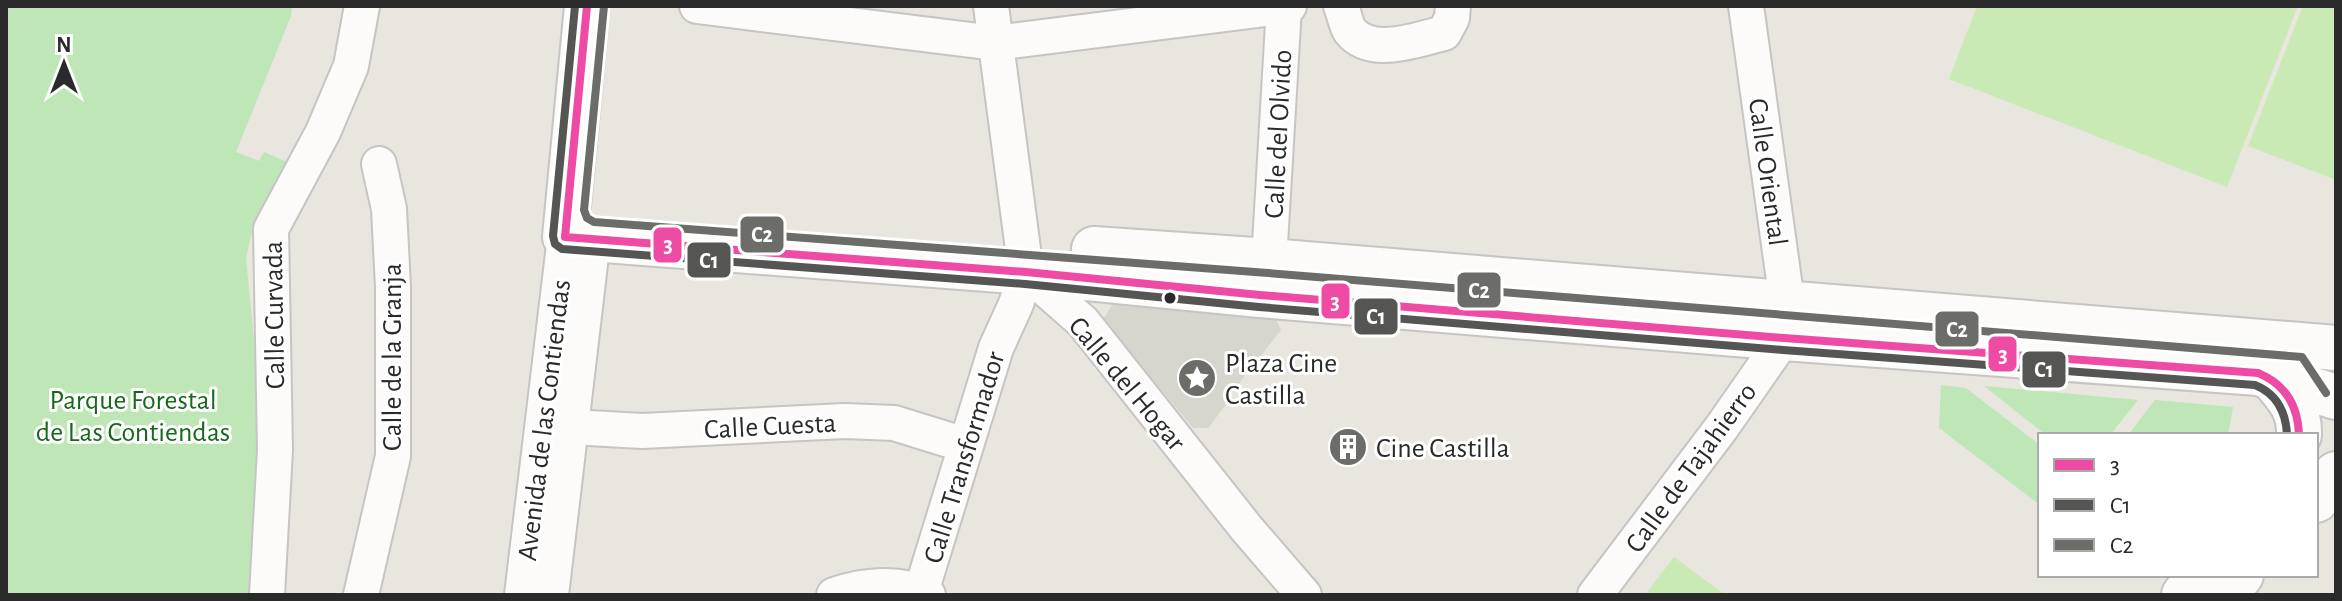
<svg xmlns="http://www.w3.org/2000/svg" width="2342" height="601" font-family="'Alegreya Sans',sans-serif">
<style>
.green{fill:#bee6b6}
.pitch{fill:#c9eab4}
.plaza{fill:#d6d5ce}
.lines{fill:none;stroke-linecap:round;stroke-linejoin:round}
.street-casing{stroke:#c6c4c5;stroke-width:38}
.secondary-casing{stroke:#c6c4c5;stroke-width:48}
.street{stroke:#fcfbfa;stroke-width:34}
.secondary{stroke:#fcfbfa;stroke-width:44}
.bus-1-casing{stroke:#fff;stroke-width:14}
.bus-2-casing{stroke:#fff;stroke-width:14}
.bus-3-casing{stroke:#fff;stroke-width:14}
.bus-1{stroke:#ee4ba4;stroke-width:8}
.bus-2{stroke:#555553;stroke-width:8}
.bus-3{stroke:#6c6c69;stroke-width:8}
.bus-dot{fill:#2a2a2a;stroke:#fff;stroke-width:3}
.labels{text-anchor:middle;stroke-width:6;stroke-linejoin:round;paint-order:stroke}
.street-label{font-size:28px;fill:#2a2a2a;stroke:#fff}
.poi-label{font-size:28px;fill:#2a2a2a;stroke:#fff;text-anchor:start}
.park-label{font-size:28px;fill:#17691a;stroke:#fff}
.line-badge{stroke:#fff;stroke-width:3}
.badge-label{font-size:22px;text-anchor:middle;font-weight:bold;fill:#fff}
</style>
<rect width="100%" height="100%" fill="#e8e6df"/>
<!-- green -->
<g class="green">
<polygon points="6,6 292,6 291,16 236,152 259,161 264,152 287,162 251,236 246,258 260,401 253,595 6,595"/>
<polygon points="1941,385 1966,388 2040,445 2040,505 1939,428"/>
<polygon points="1984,386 2138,400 2110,435 2046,435"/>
<polygon points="2155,400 2233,407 2228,435 2128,435"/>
</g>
<!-- pitch -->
<g class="pitch">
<polygon points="1977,6 2298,6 2227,187 1949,79"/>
<polygon points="2303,6 2336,6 2336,180 2248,146"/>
<polygon points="1674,557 1721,592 1724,595 1645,595"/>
</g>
<!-- plaza -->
<polygon class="plaza" points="1116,298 1271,310 1281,330 1229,396 1231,398 1208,428 1193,428 1103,320"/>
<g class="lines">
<!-- street casing -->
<g class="street-casing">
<g id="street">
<polyline points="697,6 995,43 1289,6"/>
<polyline points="991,6 1026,272 1083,322 1247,529 1304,595"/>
<path d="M 1341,6 C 1344,13 1346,25 1350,31 C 1371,57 1417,40 1444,33 L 1452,18 L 1453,6"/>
<polyline points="1269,261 1284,7"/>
<polyline points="571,427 642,431 845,421 894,423 965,445"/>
<polyline points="921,592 996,348 1016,304 1026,272"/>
<polyline points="267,595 275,450 271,229 323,132 351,66 362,6"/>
<polyline points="361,595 393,456 393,287 389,209 379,164"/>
<polyline points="522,595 565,237"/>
<polyline points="551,595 593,239"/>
<path d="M 834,595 C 863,585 899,581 928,595"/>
<polyline points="1595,595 1722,427 1784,338 1787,302 1746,6"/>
</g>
</g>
<!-- secondary casing -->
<g class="secondary-casing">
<g id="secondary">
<polyline points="587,6 565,237 1026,272 1260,295 1784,338 2258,373 2336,397"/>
<polyline points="1094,249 1269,261 2336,348"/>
<path d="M 2271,377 C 2287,396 2300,409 2299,435"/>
<polyline points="2316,500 2336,474"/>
<polyline points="2184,595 2200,575"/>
<polyline points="2225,595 2241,575"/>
</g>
</g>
<!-- street -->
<use href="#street" class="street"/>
<!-- secondary -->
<use href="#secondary" class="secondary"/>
<!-- bus-1 casing -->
<g class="bus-1-casing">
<path id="bus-1" d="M 587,6 L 565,237 L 1026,272 L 1260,295 L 1784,338 L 2258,373 C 2285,384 2298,406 2299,435"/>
</g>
<!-- bus-2 casing -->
<g class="bus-2-casing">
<path id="bus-2" d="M 575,6 L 553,236 L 555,244 L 562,249 L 1025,284 L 1259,307 L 1783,350 L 2255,385 C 2277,394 2286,412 2287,435"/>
</g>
<!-- bus-3 casing -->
<g class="bus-3-casing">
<polyline id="bus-3" points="604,6 584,210 587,218 594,222 1268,273 2302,357 2326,393"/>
</g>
<!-- bus-1 -->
<use href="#bus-1" class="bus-1"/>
<!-- bus-2 -->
<use href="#bus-2" class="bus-2"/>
<!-- bus-3 -->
<use href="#bus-3" class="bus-3"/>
</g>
<!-- icons -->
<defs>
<g id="sight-disc" transform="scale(2)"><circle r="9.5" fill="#6c6c69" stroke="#fff"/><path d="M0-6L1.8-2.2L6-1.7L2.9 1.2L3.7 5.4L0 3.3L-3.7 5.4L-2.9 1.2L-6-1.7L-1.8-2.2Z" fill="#fff"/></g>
<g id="building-disc" transform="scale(2)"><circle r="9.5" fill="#6c6c69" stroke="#fff"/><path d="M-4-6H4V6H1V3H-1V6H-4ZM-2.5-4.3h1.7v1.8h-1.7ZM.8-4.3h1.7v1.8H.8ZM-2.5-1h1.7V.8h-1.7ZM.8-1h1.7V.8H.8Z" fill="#fff"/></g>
</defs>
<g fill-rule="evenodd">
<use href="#sight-disc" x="1197" y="378"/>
<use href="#building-disc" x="1348" y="447"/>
</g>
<!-- markers -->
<circle class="bus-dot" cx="1170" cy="298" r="7"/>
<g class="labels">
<!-- street labels -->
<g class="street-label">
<text transform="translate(1277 134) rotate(-87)" y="10">Calle del Olvido</text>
<text transform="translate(1769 172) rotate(82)" y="10">Calle Oriental</text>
<text transform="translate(273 315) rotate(-91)" y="10">Calle Curvada</text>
<text transform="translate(391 357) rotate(-90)" y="10">Calle de la Granja</text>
<text transform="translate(1128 383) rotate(50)" y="10">Calle del Hogar</text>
<text transform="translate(543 420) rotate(-83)" y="10">Avenida de las Contiendas</text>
<text transform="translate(770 425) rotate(-3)" y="10">Calle Cuesta</text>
<text transform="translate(963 457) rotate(-73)" y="10">Calle Transformador</text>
<text transform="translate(1690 467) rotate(-54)" y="10">Calle de Tajahierro</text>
</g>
<!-- poi labels -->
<g class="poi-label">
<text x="1225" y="372">Plaza Cine<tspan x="1225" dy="32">Castilla</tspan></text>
<text x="1376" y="457">Cine Castilla</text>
</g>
<!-- park labels -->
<g class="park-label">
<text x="133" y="409">Parque Forestal<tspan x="133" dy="32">de Las Contiendas</tspan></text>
</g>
</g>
<g class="line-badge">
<rect x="739" y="215" width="46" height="39" rx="8" fill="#6c6c69"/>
<rect x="652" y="226" width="31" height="38" rx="8" fill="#ee4ba4"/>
<rect x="686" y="241" width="46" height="38" rx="8" fill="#555553"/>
<rect x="1456" y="271" width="46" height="38" rx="8" fill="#6c6c69"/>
<rect x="1320" y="282" width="31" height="38" rx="8" fill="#ee4ba4"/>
<rect x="1353" y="297" width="46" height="39" rx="8" fill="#555553"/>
<rect x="1934" y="310" width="46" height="38" rx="8" fill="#6c6c69"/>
<rect x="1987" y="335" width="31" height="38" rx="8" fill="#ee4ba4"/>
<rect x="2021" y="350" width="46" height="39" rx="8" fill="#555553"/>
</g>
<g class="badge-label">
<text x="762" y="242">C2</text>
<text x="668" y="252">3</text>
<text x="709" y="268">C1</text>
<text x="1479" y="298">C2</text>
<text x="1335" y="309">3</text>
<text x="1376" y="324">C1</text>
<text x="1957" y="337">C2</text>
<text x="2003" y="362">3</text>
<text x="2044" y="377">C1</text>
</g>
<!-- border -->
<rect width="2342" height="601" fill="none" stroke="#2a2a2a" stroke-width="16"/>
<!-- legend -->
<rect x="2038" y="433" width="280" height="144" fill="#ffffff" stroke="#aaaaaa" stroke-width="2"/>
<rect x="2054" y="459" width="40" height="12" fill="#ee4ba4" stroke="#aaaaaa" stroke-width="2"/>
<text x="2110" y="473" font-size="24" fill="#2a2a2a">3</text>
<rect x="2054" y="499" width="40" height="12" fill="#555553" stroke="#aaaaaa" stroke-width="2"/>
<text x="2110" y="513" font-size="24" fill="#2a2a2a">C1</text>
<rect x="2054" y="539" width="40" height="12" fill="#6c6c69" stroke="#aaaaaa" stroke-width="2"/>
<text x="2110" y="553" font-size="24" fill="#2a2a2a">C2</text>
<!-- north arrow -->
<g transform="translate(64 64)" stroke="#ffffff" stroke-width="6" paint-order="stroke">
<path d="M0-6L14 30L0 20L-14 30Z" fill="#2a2a2a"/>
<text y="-12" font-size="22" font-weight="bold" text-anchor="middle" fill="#2a2a2a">N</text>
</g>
</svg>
